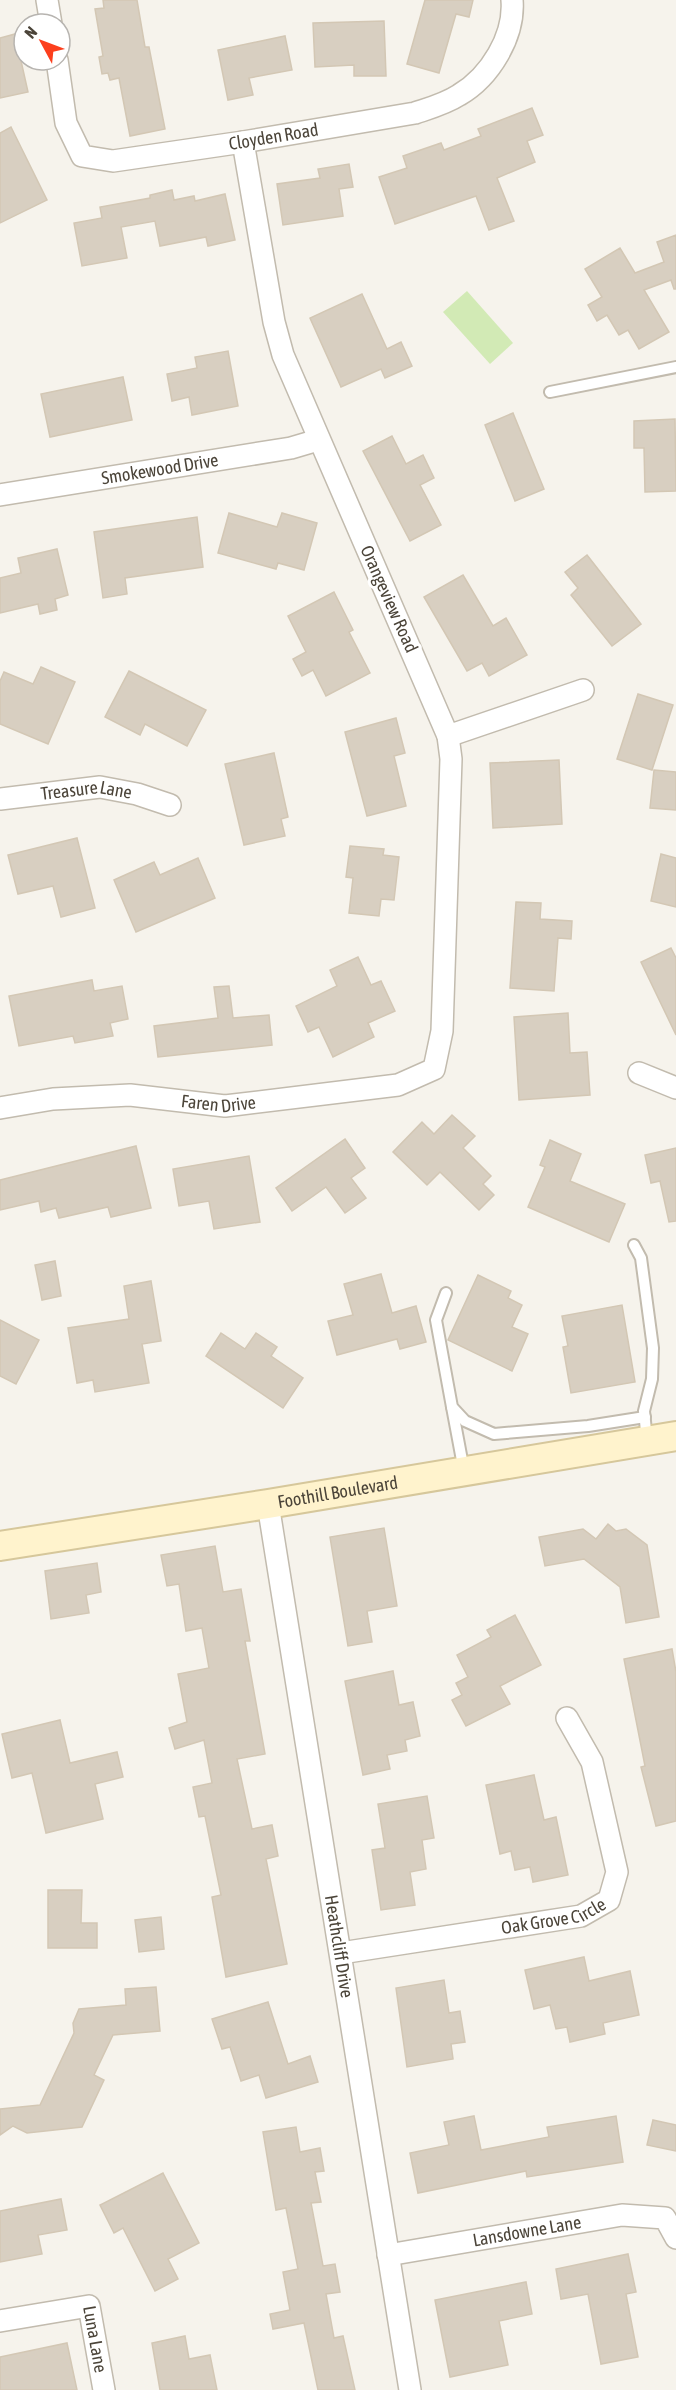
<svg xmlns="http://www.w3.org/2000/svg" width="676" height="2390" font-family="'Asap Condensed',sans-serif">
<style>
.green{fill:#d2eab5}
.building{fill:#d8cfc1;stroke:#d3c7b4;stroke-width:1.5}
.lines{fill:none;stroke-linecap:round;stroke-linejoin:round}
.lane-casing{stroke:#c2bbae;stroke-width:14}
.street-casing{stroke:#c2bbae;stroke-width:24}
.secondary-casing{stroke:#d6c79b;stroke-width:32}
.lane{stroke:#fff;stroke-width:10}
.street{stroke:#fff;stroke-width:21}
.secondary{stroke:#fff3cd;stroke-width:28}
.labels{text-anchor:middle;stroke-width:6;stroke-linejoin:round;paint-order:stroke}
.street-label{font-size:18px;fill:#4b4439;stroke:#fff}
</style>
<rect width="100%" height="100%" fill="#f6f3ec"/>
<!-- green -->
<polygon class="green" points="467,291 513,343 490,364 443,312"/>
<!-- building -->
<g class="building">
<polygon points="103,0 137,0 145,47 149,47 165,129 130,136 119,78 110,80 108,73 102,74 99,57 103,56 95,9 104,8"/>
<polygon points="425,0 473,0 469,17 456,14 439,73 407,64"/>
<polygon points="384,21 386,76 354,76 354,65 315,67 313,23"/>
<polygon points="15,34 28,92 0,98 0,38"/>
<polygon points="285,36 292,70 249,78 253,95 228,100 218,50"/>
<polygon points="532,108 543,135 527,141 535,162 497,178 514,221 489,230 476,196 395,224 379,177 407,168 403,156 441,143 444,150 481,136 478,129"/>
<polygon points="11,127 47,200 0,223 0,133"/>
<polygon points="349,164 353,187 339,189 343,216 283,225 277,184 320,178 318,169"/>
<polygon points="172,190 174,200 194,196 195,201 225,194 235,240 208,246 206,237 160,246 155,221 121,227 127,258 82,266 74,223 102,218 100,207 150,198 150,195"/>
<polygon points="676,235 676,289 674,289 671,280 644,290 669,332 639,349 628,330 619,335 607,315 597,321 588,305 602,297 585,269 620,248 635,273 664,262 657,242"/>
<polygon points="362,294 387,349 401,342 412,366 385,378 381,369 341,387 310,318"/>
<polygon points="228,351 238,406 192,415 189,397 172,401 167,374 197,368 195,357"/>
<polygon points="123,377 132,420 50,437 41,394"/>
<polygon points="513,413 544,489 515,501 485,425"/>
<polygon points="675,419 676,491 645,492 644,448 634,448 634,421"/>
<polygon points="392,436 406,464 423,455 434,478 420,485 441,525 410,541 363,451"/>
<polygon points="229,513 277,527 282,513 317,523 304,570 278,563 276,569 218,553"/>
<polygon points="197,517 203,567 125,578 127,594 103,598 94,532"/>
<polygon points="57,549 68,595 55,599 57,610 40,614 38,604 0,613 0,578 21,573 18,558"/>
<polygon points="587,555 641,624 612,646 571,595 578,588 565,572"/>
<polygon points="463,575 493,626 506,618 527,655 489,676 482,663 467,671 424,597"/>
<polygon points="334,592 353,630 349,632 370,673 326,696 313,670 302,676 293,659 306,652 288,616"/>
<polygon points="41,667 75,682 48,744 0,724 0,681 4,672 33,684"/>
<polygon points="129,671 206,710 187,746 145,724 140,735 105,717"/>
<polygon points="638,694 673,705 652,770 617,759"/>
<polygon points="396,718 405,753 394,756 406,806 367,816 345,732"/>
<polygon points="274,753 288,817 281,819 285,836 244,845 225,764"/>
<polygon points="559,760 562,824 493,828 490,763"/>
<polygon points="654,770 676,772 676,810 650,808"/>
<polygon points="77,838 95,908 61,917 53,886 18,894 8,855"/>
<polygon points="350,846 384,849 383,855 399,857 394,900 381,899 379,916 349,913 353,878 346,877"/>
<polygon points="661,854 676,858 676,907 651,901"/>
<polygon points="198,858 215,898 136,932 114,880 154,862 160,875"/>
<polygon points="516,902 541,903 540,919 572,921 571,939 558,938 554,991 510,988"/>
<polygon points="671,948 676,958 676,1035 641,962"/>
<polygon points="358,957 371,985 381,981 395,1011 368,1023 374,1037 333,1057 319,1027 308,1032 296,1006 337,986 330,970"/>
<polygon points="92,980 94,991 122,986 128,1019 110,1023 113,1036 75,1043 73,1036 19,1046 9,996"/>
<polygon points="229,986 233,1018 269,1015 272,1045 158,1057 154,1026 218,1018 214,987"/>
<polygon points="568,1013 570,1053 587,1052 590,1095 519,1100 514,1017"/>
<polygon points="452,1115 475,1136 463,1148 491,1176 483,1184 494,1195 479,1210 440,1172 427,1185 393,1152 422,1122 434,1134"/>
<polygon points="345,1139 365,1168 351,1178 366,1198 345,1213 326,1187 292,1211 276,1188"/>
<polygon points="550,1140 581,1154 570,1181 625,1204 609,1242 528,1207 545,1167 540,1165"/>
<polygon points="136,1146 151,1208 111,1217 108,1207 59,1218 56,1208 41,1212 39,1201 0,1210 0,1180"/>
<polygon points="676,1148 676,1221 669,1222 660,1181 651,1183 645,1155"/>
<polygon points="249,1156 260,1222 214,1229 209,1201 179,1206 173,1169"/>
<polygon points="55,1261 61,1296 42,1300 35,1265"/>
<polygon points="381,1274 392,1313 416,1306 426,1342 400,1349 397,1339 337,1355 328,1321 353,1315 344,1284"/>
<polygon points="478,1275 511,1291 508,1298 522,1305 512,1327 528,1334 512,1371 448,1340"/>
<polygon points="151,1281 161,1341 142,1344 149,1383 95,1392 93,1380 77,1383 68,1328 129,1319 124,1286"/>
<polygon points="622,1305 635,1382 571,1393 563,1347 568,1346 562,1316"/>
<polygon points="0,1320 39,1340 16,1384 0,1376"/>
<polygon points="221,1333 245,1349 256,1333 277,1347 271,1356 303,1378 283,1408 206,1356"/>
<polygon points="608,1524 616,1531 626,1529 647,1545 659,1617 626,1623 620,1587 584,1559 545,1566 539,1537 583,1529 596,1539"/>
<polygon points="384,1528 397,1606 367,1611 372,1642 348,1646 330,1537"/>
<polygon points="215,1546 223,1592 241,1589 250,1641 245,1641 265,1754 237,1759 252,1829 272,1825 278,1856 266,1859 287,1964 226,1977 212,1897 221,1895 205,1816 199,1817 193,1787 212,1783 204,1740 175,1749 169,1728 187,1722 178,1674 209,1668 202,1628 186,1631 179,1584 167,1586 161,1555"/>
<polygon points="97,1563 101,1592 86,1595 89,1613 51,1619 45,1571"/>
<polygon points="515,1615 541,1665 500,1686 510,1704 466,1726 452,1700 462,1695 456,1683 468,1677 457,1655 491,1637 487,1630"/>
<polygon points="672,1649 676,1672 676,1821 656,1826 641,1767 645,1766 624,1659"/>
<polygon points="393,1671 399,1705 413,1702 420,1736 405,1740 407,1751 387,1755 390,1769 363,1775 345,1681"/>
<polygon points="60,1720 70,1763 117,1752 123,1777 95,1784 103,1819 46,1833 32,1773 12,1778 2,1734"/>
<polygon points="534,1775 544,1820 556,1817 568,1875 533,1882 530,1867 515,1870 511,1851 500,1854 486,1785"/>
<polygon points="427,1796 434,1838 422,1840 426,1869 410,1872 415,1905 381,1910 372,1850 385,1848 378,1804"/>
<polygon points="48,1890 82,1890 81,1923 97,1923 97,1948 48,1948"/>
<polygon points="161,1917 164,1949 139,1952 135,1920"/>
<polygon points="584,1957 589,1981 630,1971 639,2015 603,2023 605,2034 570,2042 567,2027 556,2029 550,2005 534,2009 525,1970"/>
<polygon points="444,1980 449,2013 460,2011 465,2042 451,2044 453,2059 407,2067 396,1988"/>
<polygon points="156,1987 160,2031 113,2035 94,2075 104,2080 82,2127 27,2133 13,2126 0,2135 0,2109 40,2105 74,2033 73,2023 79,2009 126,2005 125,1989"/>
<polygon points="268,2002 288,2064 310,2056 318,2082 266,2098 259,2075 241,2081 230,2047 222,2049 212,2019"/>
<polygon points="474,2116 481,2150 549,2137 547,2127 616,2116 623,2162 527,2177 526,2171 418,2193 410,2153 449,2145 444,2122"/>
<polygon points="653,2120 676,2125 676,2151 647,2145"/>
<polygon points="296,2127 300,2152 320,2148 324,2171 315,2172 321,2202 311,2203 323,2266 335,2264 340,2292 326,2294 334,2338 343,2336 355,2390 318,2390 304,2323 273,2329 270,2314 290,2310 283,2272 298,2269 286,2208 276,2210 263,2132"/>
<polygon points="163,2173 199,2243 168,2259 178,2279 155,2291 123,2228 114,2233 100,2205"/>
<polygon points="61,2199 67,2230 38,2235 42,2254 0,2262 0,2211"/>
<polygon points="628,2254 636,2292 626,2294 638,2357 601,2364 588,2294 561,2299 556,2269"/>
<polygon points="526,2282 532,2314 499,2321 508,2365 450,2377 435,2300"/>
<polygon points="185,2336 189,2359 210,2355 217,2390 160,2390 152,2343"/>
<polygon points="67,2343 77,2390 0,2390 0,2357"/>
</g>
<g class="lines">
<!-- lane casing -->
<g class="lane-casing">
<g id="lane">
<polyline points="550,392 676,367"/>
<polyline points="634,1245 641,1258 653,1348 652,1379 644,1411 647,1441"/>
<polyline points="446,1293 436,1320 452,1407 465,1421 494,1434 588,1426 645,1417"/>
<polyline points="452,1407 464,1471"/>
</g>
</g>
<!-- street casing -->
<g class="street-casing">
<g id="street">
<polyline points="47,0 51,24"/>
<path id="s1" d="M 57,60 L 66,123 L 82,156 L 113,161 L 243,142 L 415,113 C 430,108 445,104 459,95 C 490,77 515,36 512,0"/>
<path id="s2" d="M 0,495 L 291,448 L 318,440"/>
<polyline points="448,736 583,690"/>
<path id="s3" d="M 0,799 L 100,787 L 137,794 L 170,805"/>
<polyline points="639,1073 676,1088"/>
<path id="s4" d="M 0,1108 L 53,1099 L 130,1095 L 225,1106 L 398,1085 L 434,1069 L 442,1031 L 451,759 L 448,736 L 283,355 L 274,322 L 243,142"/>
<path id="s5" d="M 268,1504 L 410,2390"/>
<path id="s6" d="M 341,1953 L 581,1916 L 609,1900 L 617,1872 L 592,1762 L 567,1718"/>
<path id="s7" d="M 388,2255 L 622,2215 L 665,2218 L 676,2238"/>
<path id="s8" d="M 0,2321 L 89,2306 L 104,2390"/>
</g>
</g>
<!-- secondary casing -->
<g class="secondary-casing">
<g id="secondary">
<path id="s9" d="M 0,1546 L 268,1504 L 676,1436"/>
</g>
</g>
<!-- lane -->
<use href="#lane" class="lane"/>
<!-- street -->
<use href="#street" class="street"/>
<!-- secondary -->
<use href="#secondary" class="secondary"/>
</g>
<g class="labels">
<!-- street labels -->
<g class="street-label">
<text dy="6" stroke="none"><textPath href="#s1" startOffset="294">Cloyden Road</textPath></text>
<text dy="6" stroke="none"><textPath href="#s2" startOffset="162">Smokewood Drive</textPath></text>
<text transform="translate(389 599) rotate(66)" y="6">Orangeview Road</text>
<text dy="6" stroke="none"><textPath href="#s3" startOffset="87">Treasure Lane</textPath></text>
<text dy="6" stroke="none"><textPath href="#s4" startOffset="220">Faren Drive</textPath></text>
<text dy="6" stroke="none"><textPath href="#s9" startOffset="342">Foothill Boulevard</textPath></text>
<text dy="6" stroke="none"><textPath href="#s6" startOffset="216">Oak Grove Circle</textPath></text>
<text dy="6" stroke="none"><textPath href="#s5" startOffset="448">Heathcliff Drive</textPath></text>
<text dy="6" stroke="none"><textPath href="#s7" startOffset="141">Lansdowne Lane</textPath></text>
<text dy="6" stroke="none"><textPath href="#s8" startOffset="124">Luna Lane</textPath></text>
</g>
</g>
<!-- north arrow -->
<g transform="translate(42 42) rotate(311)"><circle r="28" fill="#ffffff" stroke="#b7b4b0" stroke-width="1.5"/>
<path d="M0-4.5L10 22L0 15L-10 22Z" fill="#fc3f1d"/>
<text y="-9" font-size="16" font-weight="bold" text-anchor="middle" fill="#4b4439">N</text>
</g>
</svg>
